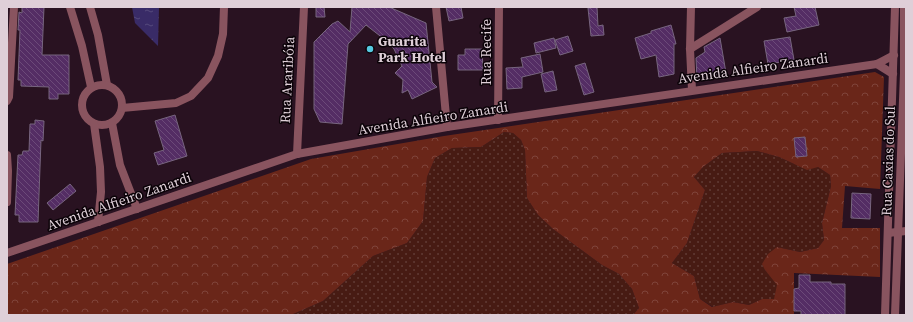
<svg xmlns="http://www.w3.org/2000/svg" width="913" height="322" font-family="'Source Serif 4',serif">
<style>
.grass{fill:url(#grass-dots)}
.forest{fill:url(#forest-crowns);fill-rule:evenodd}
.water{fill:url(#water-ripples)}
.building{fill:url(#building-back-hatch);stroke:#77657f}
.lines{fill:none;stroke-linecap:round;stroke-linejoin:round}
.minor{stroke:#89545f;stroke-width:8}
.tertiary{stroke:#89545f;stroke-width:8}
.poi-dot{fill:#56c9e1;stroke:#0b0308;stroke-width:1.5}
.labels{text-anchor:middle;stroke-width:3;stroke-linejoin:round;paint-order:stroke}
.poi-label{font-size:14px;font-weight:bold;fill:#dfcfd8;stroke:#0b0308;text-anchor:start}
.street-label{font-size:14px;fill:#dfcfd8;stroke:#0b0308}
</style>
<defs>
<pattern id="grass-dots" width="8" height="8" patternUnits="userSpaceOnUse"><rect width="8" height="8" fill="#471b13"/><path d="M2 2h.1M6 6h.1" fill="none" stroke="#613b35" stroke-width="1.8" stroke-linecap="round"/></pattern>
<pattern id="forest-crowns" width="20" height="18" patternUnits="userSpaceOnUse"><rect width="20" height="18" fill="#6a2619"/><path d="M2 6a3 3 0 1 1 6 0M12 15a3 3 0 1 1 6 0" fill="none" stroke="#7f443a"/></pattern>
<pattern id="water-ripples" width="26" height="14" patternUnits="userSpaceOnUse"><rect width="26" height="14" fill="#392b67"/><path d="M2 4q2-2 4 0t4 0M15 11q2-2 4 0t4 0" fill="none" stroke="#55497c"/></pattern>
<pattern id="building-back-hatch" width="6" height="6" patternUnits="userSpaceOnUse"><rect width="6" height="6" fill="#542d64"/><path d="M-1 5l2 2M0 0l6 6M5-1l2 2" fill="none" stroke="#6c4a79"/></pattern>
</defs>
<rect width="100%" height="100%" fill="#291221"/>
<!-- grass -->
<g class="grass">
<polygon points="504,132 513,133 521,140 525,150 527,198 538,215 553,229 602,265 619,274 632,289 639,308 633,315 291,315 323,301 373,256 407,243 423,221 427,177 435,158 452,148 481,147"/>
<polygon points="757,151 779,157 794,164 818,167 830,175 831,186 822,223 824,240 818,248 800,252 777,247 765,270 778,285 775,299 762,299 749,305 733,302 713,307 700,299 694,276 672,263 687,243 705,190 694,177 703,167 722,153"/>
</g>
<!-- forest -->
<path class="forest" d="M 875,72 L 884,77 L 880,189 L 845,186 L 842,228 L 880,228 L 880,277 L 794,273 L 794,315 L 633,315 L 639,308 L 632,289 L 619,274 L 602,265 L 553,229 L 538,215 L 527,198 L 525,150 L 521,140 L 513,133 L 504,132 L 481,147 L 452,148 L 435,158 L 427,177 L 423,221 L 407,243 L 373,256 L 323,301 L 291,315 L 7,315 L 7,264 L 311,159 L 444,136 ZM 757,151 L 779,157 L 807,170 L 818,167 L 830,175 L 831,186 L 822,223 L 824,240 L 818,248 L 800,252 L 777,247 L 768,254 L 762,264 L 765,270 L 777,285 L 774,299 L 762,299 L 749,305 L 733,302 L 712,307 L 700,299 L 694,276 L 672,263 L 687,243 L 705,190 L 694,177 L 703,167 L 722,153 Z"/>
<!-- water -->
<polygon class="water" points="132,7 159,7 158,46 135,23"/>
<!-- building -->
<g class="building">
<polygon points="22,7 44,7 42,55 69,55 69,94 58,94 58,99 49,99 49,87 21,86 21,80 18,80 20,30 18,30 19,12 22,13"/>
<polygon points="316,7 324,7 325,17 316,17"/>
<polygon points="352,7 389,7 426,23 432,82 437,87 412,99 408,90 402,93 403,80 395,73 402,66 394,49 384,39 366,25 348,44 342,124 320,122 314,109 314,42 332,24 338,21 350,32"/>
<polygon points="446,7 461,7 463,18 449,21"/>
<polygon points="597,7 598,26 603,25 604,35 591,36 588,8"/>
<polygon points="794,7 815,7 819,25 787,32 784,18 796,16"/>
<polygon points="671,25 676,44 674,44 674,74 659,77 656,55 641,59 635,38 651,33 651,31"/>
<polygon points="568,36 573,51 560,55 555,40"/>
<polygon points="790,37 794,60 768,64 764,41"/>
<polygon points="554,38 556,48 536,53 534,43"/>
<polygon points="720,38 726,73 697,79 696,58 705,52 704,47"/>
<polygon points="465,49 482,49 483,70 458,70 458,55 465,55"/>
<polygon points="540,54 543,72 522,77 522,88 507,89 506,68 523,67 521,58"/>
<polygon points="585,63 594,92 584,95 575,66"/>
<polygon points="553,71 557,90 545,92 541,74"/>
<polygon points="175,115 187,156 158,165 154,153 164,150 155,121"/>
<polygon points="35,120 44,121 43,141 41,140 38,222 19,222 19,215 15,215 18,155 22,155 23,151 29,151 30,124 35,124"/>
<polygon points="805,137 807,156 796,157 794,138"/>
<polygon points="70,184 76,191 53,210 47,203"/>
<polygon points="852,193 871,194 870,219 851,218"/>
<polygon points="799,275 810,275 810,282 831,282 831,284 845,284 845,315 801,315 801,311 794,311 794,289 799,288"/>
</g>
<g class="lines">
<!-- minor -->
<g class="minor">
<polyline points="70,7 82,46 91,87"/>
<polyline points="90,7 98,35 107,85"/>
<polyline points="436,7 447,127"/>
<polyline points="691,7 690,49 692,90"/>
<polyline points="690,49 757,7"/>
<polyline points="877,64 893,74"/>
<circle cx="102" cy="105" r="20"/>
<polyline points="7,101 9,97 14,7"/>
<polyline points="122,108 176,103 191,96 208,78 218,56 223,34 224,7"/>
<polyline points="498,120 499,7"/>
<polyline points="112,123 120,165 137,209"/>
<polyline points="94,124 100,167 101,192 98,222"/>
<polyline points="297,154 304,7"/>
<polyline points="7,155 8,171 7,202"/>
<polyline points="888,233 906,231"/>
<polyline points="7,253 297,154 447,127 877,64 894,55"/>
</g>
<!-- tertiary -->
<g class="tertiary">
<polyline points="885,315 895,7"/>
<polyline points="895,315 904,73 904,7"/>
</g>
</g>
<!-- markers -->
<circle class="poi-dot" cx="370" cy="49" r="4"/>
<g class="labels">
<!-- poi labels -->
<g class="poi-label">
<text x="378" y="46">Guarita<tspan x="378" dy="16">Park Hotel</tspan></text>
</g>
<!-- street labels -->
<g class="street-label">
<text transform="translate(486 52) rotate(-90)" y="5">Rua Recife</text>
<text transform="translate(753 68) rotate(-8)" y="5">Avenida Alfieiro Zanardi</text>
<text transform="translate(287 80) rotate(-87)" y="5">Rua Araribóia</text>
<text transform="translate(433 118) rotate(-9)" y="5">Avenida Alfieiro Zanardi</text>
<text transform="translate(888 161) rotate(-88)" y="5">Rua Caxias do Sul</text>
<text transform="translate(119 201) rotate(-19)" y="5">Avenida Alfieiro Zanardi</text>
</g>
</g>
<!-- border -->
<rect width="913" height="322" fill="none" stroke="#dfcfd8" stroke-width="16"/>
</svg>
